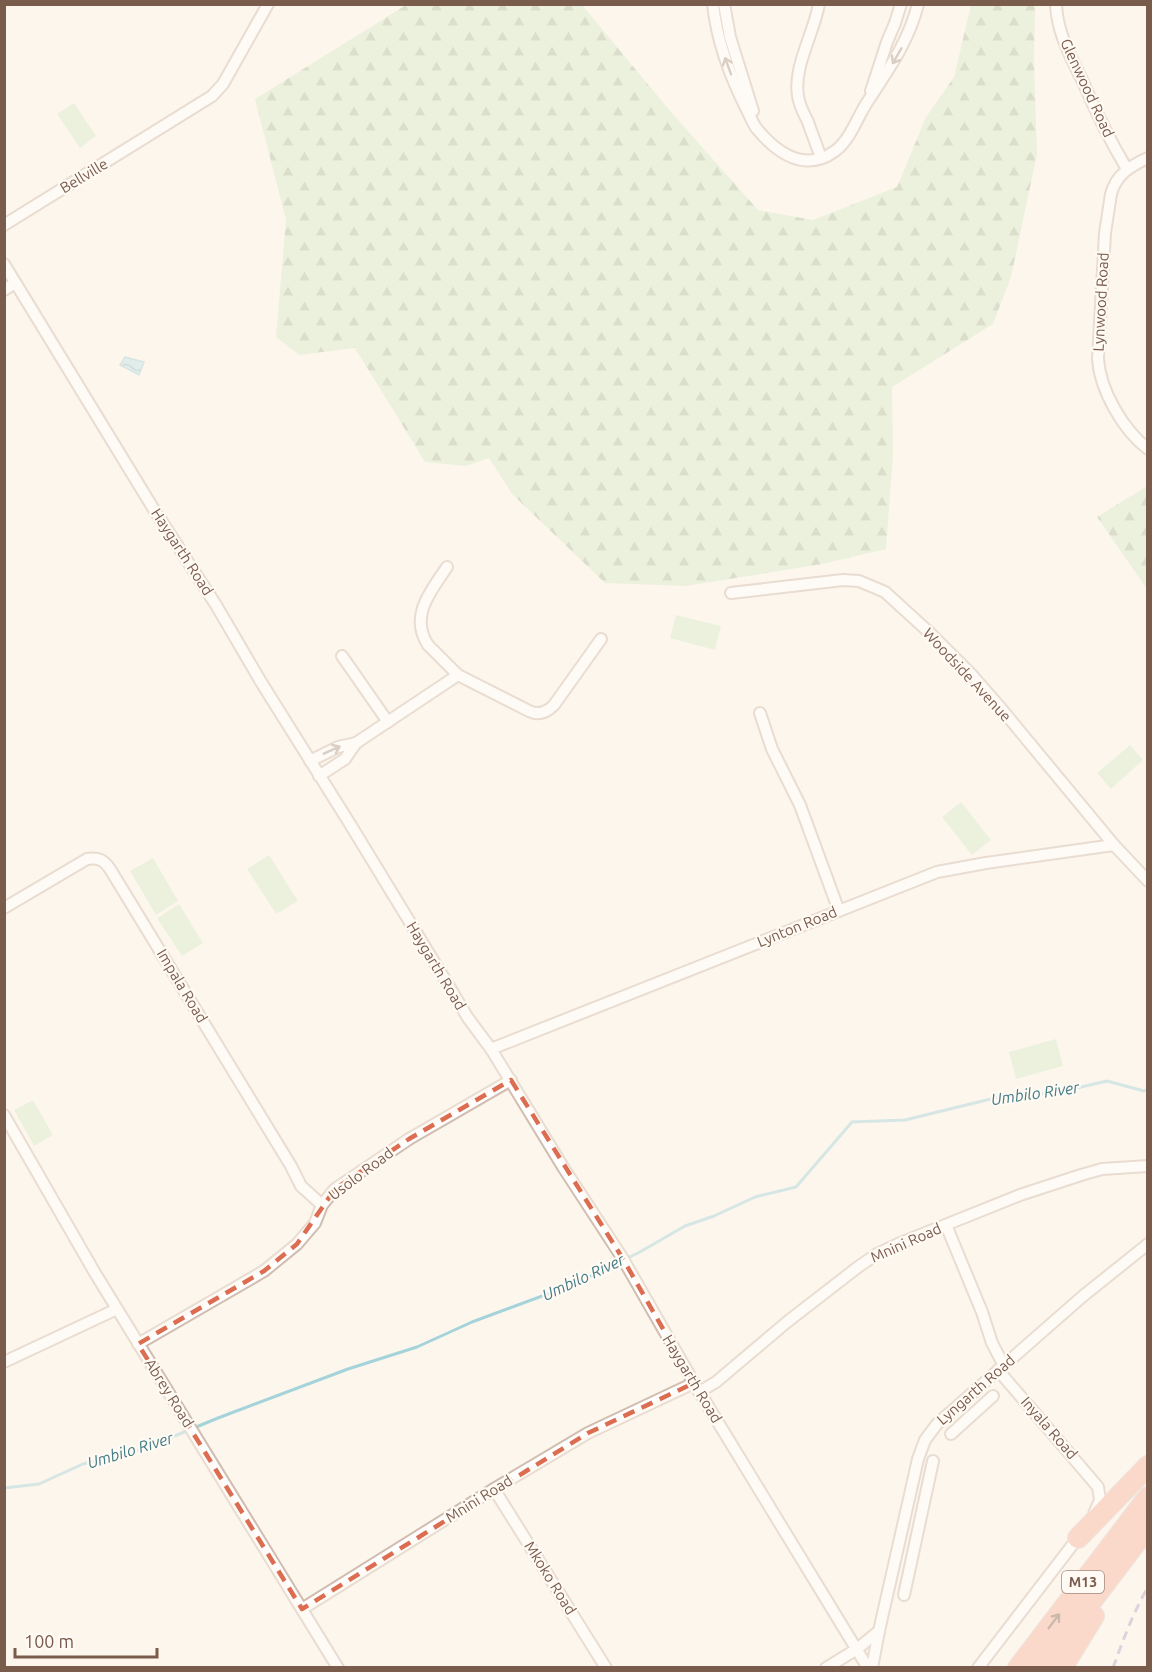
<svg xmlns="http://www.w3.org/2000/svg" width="1152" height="1672" font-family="Ubuntu,sans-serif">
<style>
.green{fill:#d8ecc9}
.forest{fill:url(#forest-firs)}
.water{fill:url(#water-waves);stroke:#a5d3da;stroke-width:1.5}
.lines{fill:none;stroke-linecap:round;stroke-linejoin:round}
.stream{stroke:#a5d3da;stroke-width:3}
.street-casing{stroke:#d1beb0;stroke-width:14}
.highway-casing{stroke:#dad1cd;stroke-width:22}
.street{stroke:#fff;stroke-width:10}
.highway{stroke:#f7b7a3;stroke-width:20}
.rail{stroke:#b9a8c9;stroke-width:3;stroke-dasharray:9 6;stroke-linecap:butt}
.oneway{stroke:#af9d94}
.oneway2{stroke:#936e5e}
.marked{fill:none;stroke:#dc6d51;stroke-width:4.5;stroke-dasharray:12 8;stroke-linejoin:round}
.labels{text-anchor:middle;stroke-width:4.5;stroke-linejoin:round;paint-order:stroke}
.shield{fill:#fffaf3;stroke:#a28b7f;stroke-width:1.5}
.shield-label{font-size:14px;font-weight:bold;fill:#7a5c4d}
.street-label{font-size:15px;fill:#7a5c4d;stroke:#fffaf3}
.water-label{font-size:16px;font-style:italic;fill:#437c86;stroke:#fffaf3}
</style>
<defs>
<pattern id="forest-firs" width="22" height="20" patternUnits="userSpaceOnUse" patternTransform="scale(1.5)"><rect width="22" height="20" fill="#d8ecc9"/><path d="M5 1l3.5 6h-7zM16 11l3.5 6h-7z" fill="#b4c2a5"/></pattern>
<pattern id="water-waves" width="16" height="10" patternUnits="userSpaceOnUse" patternTransform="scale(1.5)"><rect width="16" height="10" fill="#bfe3e8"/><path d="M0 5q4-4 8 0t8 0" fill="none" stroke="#a0bbbe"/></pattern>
</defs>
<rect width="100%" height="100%" fill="#fdf6ec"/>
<!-- green -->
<g class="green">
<polygon points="74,103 96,136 80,148 57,114"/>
<polygon points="676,615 721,626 715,650 670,638"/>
<polygon points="1130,745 1143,760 1111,789 1097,773"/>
<polygon points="961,802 991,840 972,855 942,817"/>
<polygon points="269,855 298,901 276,914 247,869"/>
<polygon points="153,858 178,901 156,915 130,871"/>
<polygon points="179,904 203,943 182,956 157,918"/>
<polygon points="1056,1039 1063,1066 1016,1079 1009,1052"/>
<polygon points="33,1100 53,1135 34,1146 14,1110"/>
</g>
<!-- forest -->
<g class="forest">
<polygon points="406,5 582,5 671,112 758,210 813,220 897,187 926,117 954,77 971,5 1035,5 1034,62 1037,154 1011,277 993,324 892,387 893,454 886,549 822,564 686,586 605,583 512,494 489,458 466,466 425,462 355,348 299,355 276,337 286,220 255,99"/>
<polygon points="1147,486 1147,589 1097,517"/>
</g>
<!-- water -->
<polygon class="water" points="125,357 144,362 139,375 120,365"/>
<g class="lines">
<!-- stream -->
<polyline class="stream" points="4,1488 39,1484 83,1464 143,1449 218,1418 348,1369 417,1347 472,1322 572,1285 638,1253 685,1226 714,1216 755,1197 796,1187 852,1122 905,1120 1015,1093 1051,1094 1107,1081 1144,1091 1148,1089"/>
<!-- street casing -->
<g class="street-casing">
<g id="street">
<path d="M 713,4 C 717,42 731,79 748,112 C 751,118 753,124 757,129 C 777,153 805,173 835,151 C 851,139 857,117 868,101 C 888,70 909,41 918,4"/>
<polyline points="724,4 730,37 753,111"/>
<path d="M 819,4 C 814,33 793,67 798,96 C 799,105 804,114 808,122 C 812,134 817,146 821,158"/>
<path d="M 1056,4 C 1057,33 1071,57 1083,82 C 1096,112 1110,141 1127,169"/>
<polyline points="871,91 887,42 895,23 901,4"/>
<path d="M 1148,158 C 1130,166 1116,175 1111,194 L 1105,233 L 1098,359 C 1100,390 1123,430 1148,449"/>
<polyline points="4,225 212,96 223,84 268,4"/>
<polyline points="4,264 153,508 216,605 261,682 350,824 450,988 468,1018 491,1049 563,1167 623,1259 694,1383 868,1668"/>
<polyline points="4,290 15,283"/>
<path d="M 447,567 C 431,591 409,616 428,645 L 458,675 L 529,711 C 539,716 547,712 554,705 L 601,639"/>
<polyline points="731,593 843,580 859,581 885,592 931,634 972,675 999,706 1114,845 1148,881"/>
<polyline points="342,656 388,722"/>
<polyline points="760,713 772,749 800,805 839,911"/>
<polyline points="310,761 338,747 356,743"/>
<polyline points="319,776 345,759 356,743 458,675"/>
<path d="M 4,908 L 87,859 C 98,857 104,860 110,869 L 291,1166 L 301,1186 L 322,1205"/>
<polyline points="491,1049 937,872 986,863 1114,845"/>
<polyline points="4,1115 95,1273 338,1668"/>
<polyline points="946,1225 982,1312 992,1343 1004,1366"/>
<polyline points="138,1344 264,1271 297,1244 315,1223 322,1205 335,1189 409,1139 511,1080"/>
<polyline points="4,1362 117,1309"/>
<polyline points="998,1370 1098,1487 1100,1500 1094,1514"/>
<polyline points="699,1392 716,1382 787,1322 858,1267 877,1254 898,1244 1020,1195 1081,1175 1102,1169 1148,1166"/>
<polyline points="951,1434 993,1396"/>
<polyline points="494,1489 606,1668"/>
<polyline points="904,1595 933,1461"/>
<polyline points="302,1609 494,1489 588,1433 694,1383"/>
<polyline points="826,1668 857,1649 879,1631 918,1459 925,1440 937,1424 1083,1296 1148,1244"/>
<polyline points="872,1668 879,1631"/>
<polyline points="978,1668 1080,1535"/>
</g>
</g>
<!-- highway casing -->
<g class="highway-casing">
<g id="highway">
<polyline points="1078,1538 1148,1466"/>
<polyline points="1018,1668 1148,1497"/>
<polyline points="1041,1668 1148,1527"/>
<polyline points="1062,1668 1094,1616"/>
</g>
</g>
<!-- street -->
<use href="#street" class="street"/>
<!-- highway -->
<use href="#highway" class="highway"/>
<!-- rail -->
<path class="rail" d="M 1113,1668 C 1123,1640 1133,1613 1148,1587"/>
</g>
<!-- one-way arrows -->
<defs><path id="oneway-shaft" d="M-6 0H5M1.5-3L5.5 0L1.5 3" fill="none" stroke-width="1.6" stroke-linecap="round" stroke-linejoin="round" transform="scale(1.5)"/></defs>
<g class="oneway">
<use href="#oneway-shaft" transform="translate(897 56) rotate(120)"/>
<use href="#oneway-shaft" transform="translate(728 66) rotate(-110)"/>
<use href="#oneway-shaft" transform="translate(332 750) rotate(-24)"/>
</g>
<use class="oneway2" href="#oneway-shaft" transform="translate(1054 1621) rotate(-53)"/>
<!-- marked area -->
<path d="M0 0H1152V1672H0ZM 511,1080 L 623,1259 L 694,1383 L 588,1433 L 302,1609 L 138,1344 L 264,1271 L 297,1244 L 335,1189 L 409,1139 Z" fill="#fdf6ec" fill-opacity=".55" fill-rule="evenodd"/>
<path class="marked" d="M 511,1080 L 623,1259 L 694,1383 L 588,1433 L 302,1609 L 138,1344 L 264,1271 L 297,1244 L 335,1189 L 409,1139 Z"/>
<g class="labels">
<!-- shield labels -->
<rect class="shield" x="1062" y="1571" width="42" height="22" rx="4.5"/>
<g class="shield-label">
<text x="1083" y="1587">M13</text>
</g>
<!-- street labels -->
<g class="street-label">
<text transform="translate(1087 88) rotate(65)" y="5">Glenwood Road</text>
<text transform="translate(84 176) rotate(-31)" y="5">Bellville</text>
<text transform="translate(1101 302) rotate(-87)" y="5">Lynwood Road</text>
<text transform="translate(182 552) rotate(57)" y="5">Haygarth Road</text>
<text transform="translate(967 675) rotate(47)" y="5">Woodside Avenue</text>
<text transform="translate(797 927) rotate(-22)" y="5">Lynton Road</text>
<text transform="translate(436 966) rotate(59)" y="5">Haygarth Road</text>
<text transform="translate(182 986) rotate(59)" y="5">Impala Road</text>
<text transform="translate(361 1174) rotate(-37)" y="5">Usolo Road</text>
<text transform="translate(906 1243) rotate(-24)" y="5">Mnini Road</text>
<text transform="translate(692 1379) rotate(59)" y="5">Haygarth Road</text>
<text transform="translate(976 1390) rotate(-41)" y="5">Lyngarth Road</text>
<text transform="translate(169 1393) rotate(58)" y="5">Abrey Road</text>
<text transform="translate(1049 1428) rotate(49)" y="5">Inyala Road</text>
<text transform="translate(479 1499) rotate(-32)" y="5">Mnini Road</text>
<text transform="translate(550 1578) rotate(58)" y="5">Mkoko Road</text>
</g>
<!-- water labels -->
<g class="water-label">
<text transform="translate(1035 1093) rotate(-8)" y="6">Umbilo River</text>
<text transform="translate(583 1277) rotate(-25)" y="6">Umbilo River</text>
<text transform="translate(130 1450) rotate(-17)" y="6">Umbilo River</text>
</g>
</g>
<!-- border -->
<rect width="1152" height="1672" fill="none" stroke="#7a5c4d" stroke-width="12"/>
<!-- scale -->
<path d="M15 1648v9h142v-9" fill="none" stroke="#7a5c4d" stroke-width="3"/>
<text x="24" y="1648" font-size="18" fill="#7a5c4d" stroke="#fffaf3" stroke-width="4.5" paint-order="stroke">100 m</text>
</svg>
